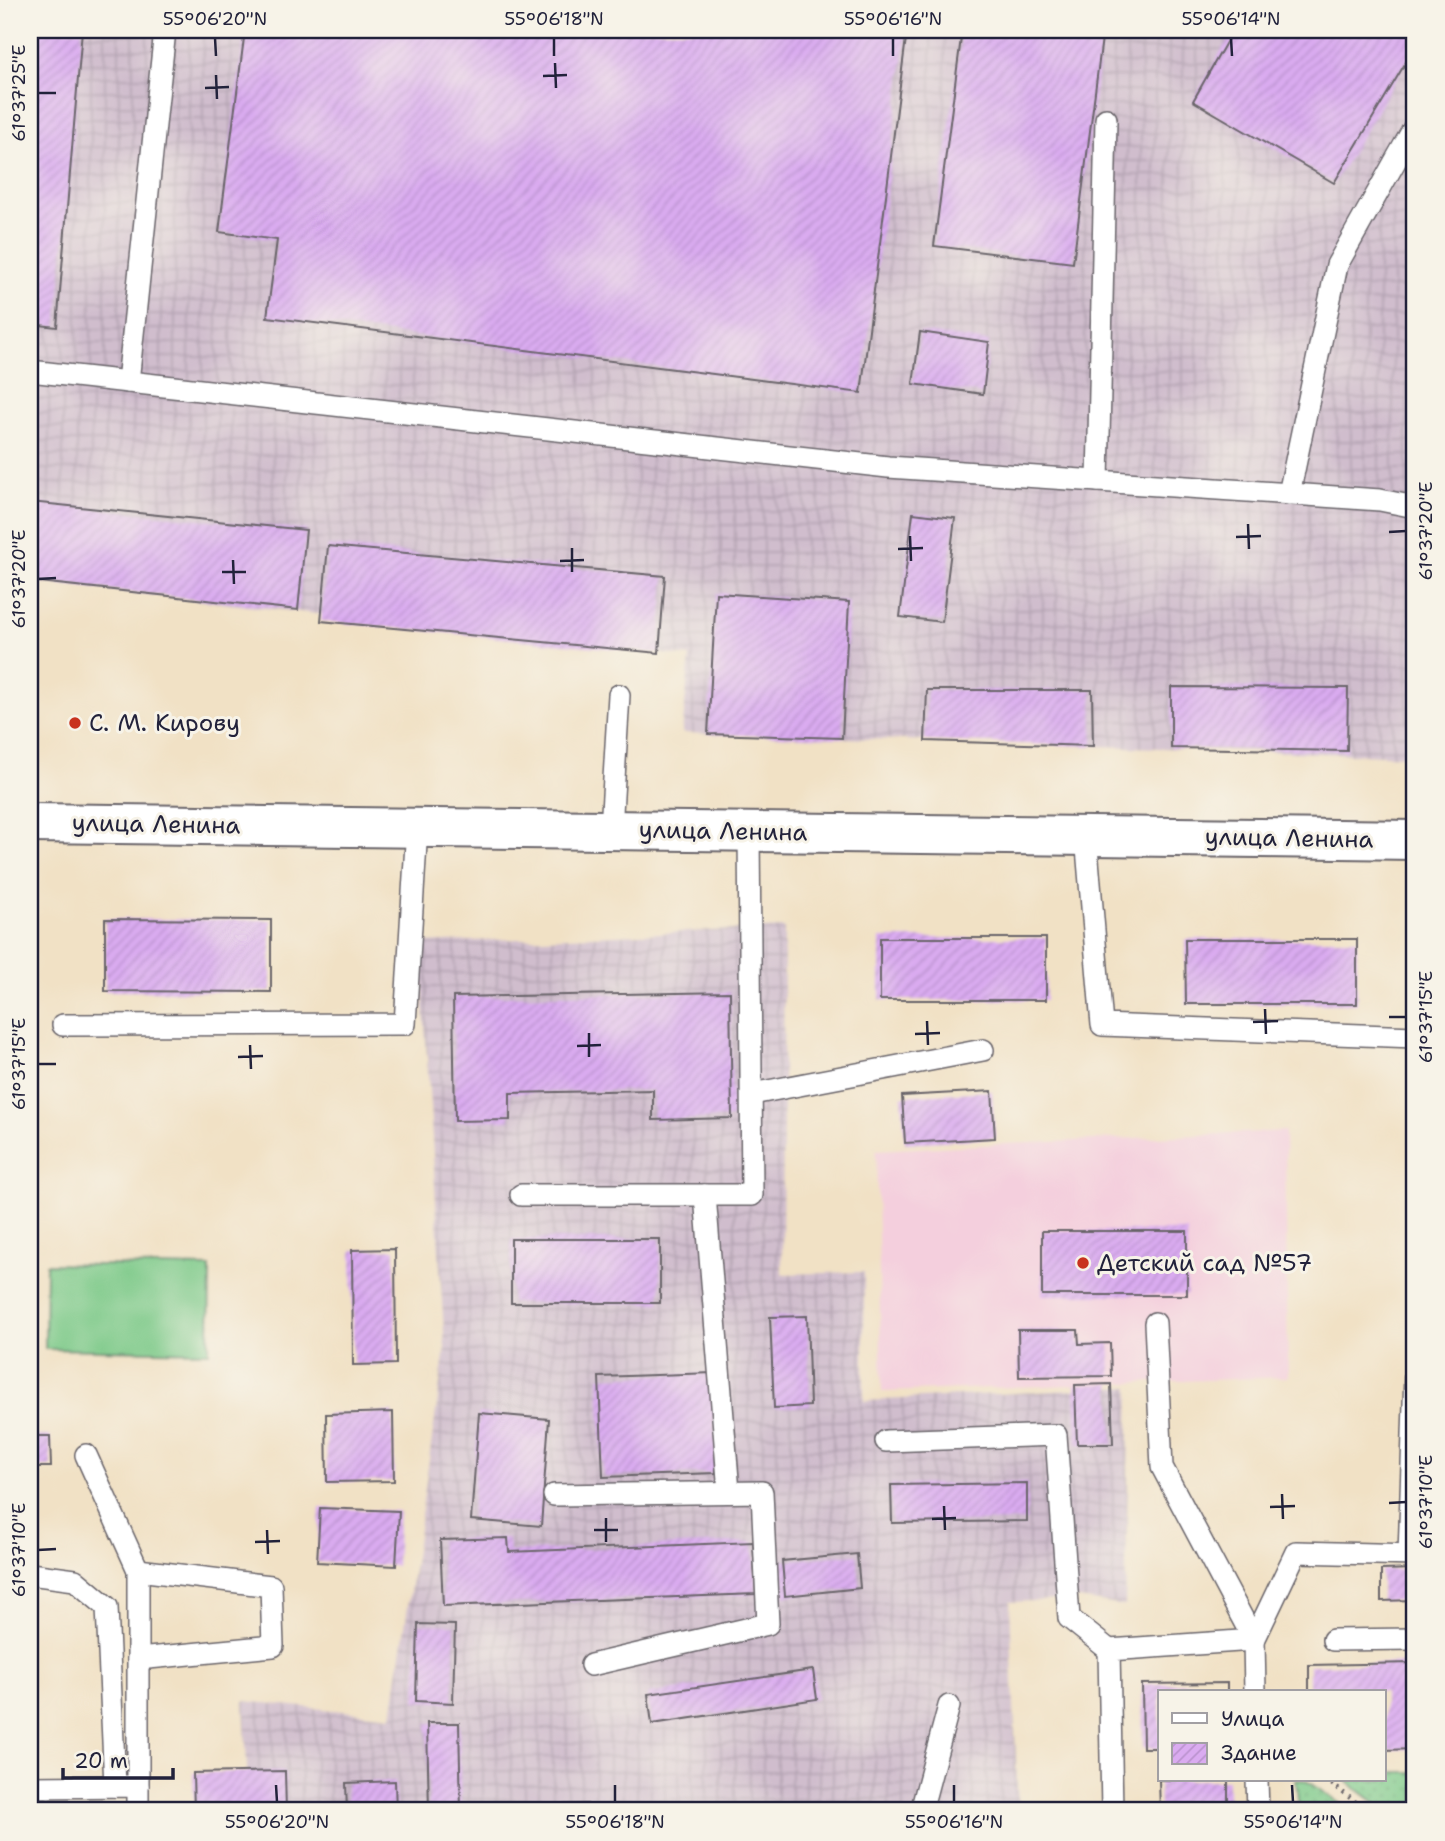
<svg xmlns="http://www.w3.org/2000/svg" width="1445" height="1841" font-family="'Shantell Sans',sans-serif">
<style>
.built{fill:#f4cfdd}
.industrial{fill:url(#industrial-grid)}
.grass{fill:url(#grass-dots);stroke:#4f7662;stroke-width:2}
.garden{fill:#7cc988;stroke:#4f7662;stroke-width:2}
.building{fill:url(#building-hatch)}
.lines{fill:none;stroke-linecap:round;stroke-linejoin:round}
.lane-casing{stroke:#6a656b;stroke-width:24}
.secondary-casing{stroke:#6a656b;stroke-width:42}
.path{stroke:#6a656b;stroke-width:4.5;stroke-dasharray:2 5;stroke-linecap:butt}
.lane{stroke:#fff;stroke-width:21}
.secondary{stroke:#fff;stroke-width:38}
.ticks{fill:none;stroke:#22223b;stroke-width:2.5}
.poi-dot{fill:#c8321e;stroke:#f7f3e8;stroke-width:2.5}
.labels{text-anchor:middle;stroke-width:6;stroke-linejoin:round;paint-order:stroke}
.poi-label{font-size:24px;fill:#22223b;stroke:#f7f3e8;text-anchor:start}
.street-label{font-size:24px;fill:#22223b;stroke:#f7f3e8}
.neatline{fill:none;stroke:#22223b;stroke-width:2.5}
.ticks-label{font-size:18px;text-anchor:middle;fill:#22223b}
</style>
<defs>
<pattern id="industrial-grid" width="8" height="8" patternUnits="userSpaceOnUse" patternTransform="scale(1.75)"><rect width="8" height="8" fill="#d0bdcd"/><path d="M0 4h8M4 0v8" fill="none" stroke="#b2a2b1"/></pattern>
<pattern id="grass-dots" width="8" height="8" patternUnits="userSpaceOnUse" patternTransform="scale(1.75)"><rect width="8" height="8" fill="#7cc988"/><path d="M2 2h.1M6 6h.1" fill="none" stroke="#6bac76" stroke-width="1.8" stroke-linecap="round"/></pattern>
<pattern id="building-hatch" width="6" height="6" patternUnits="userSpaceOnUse" patternTransform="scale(1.75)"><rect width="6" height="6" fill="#daabf0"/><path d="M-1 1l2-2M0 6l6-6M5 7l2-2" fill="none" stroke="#bb93cf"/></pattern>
</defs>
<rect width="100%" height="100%" fill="#f7f3e8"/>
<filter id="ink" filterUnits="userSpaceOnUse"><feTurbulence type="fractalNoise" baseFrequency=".0143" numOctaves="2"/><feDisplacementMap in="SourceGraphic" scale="14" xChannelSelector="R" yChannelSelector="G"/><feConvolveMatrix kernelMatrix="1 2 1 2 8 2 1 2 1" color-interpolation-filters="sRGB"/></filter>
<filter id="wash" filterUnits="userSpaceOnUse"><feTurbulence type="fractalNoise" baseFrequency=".00686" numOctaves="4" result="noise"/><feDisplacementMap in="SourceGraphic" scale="28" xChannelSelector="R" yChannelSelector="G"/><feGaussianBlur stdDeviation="1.57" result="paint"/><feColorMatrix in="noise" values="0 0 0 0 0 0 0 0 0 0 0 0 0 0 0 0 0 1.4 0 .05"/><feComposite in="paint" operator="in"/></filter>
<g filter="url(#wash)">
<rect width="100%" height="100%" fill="#f1e1c5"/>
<!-- built -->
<polygon class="built" points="1285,1131 1288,1377 882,1392 876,1150"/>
<!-- industrial -->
<g class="industrial">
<polygon points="30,30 1415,30 1415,756 682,733 690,657 30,581"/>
<polygon points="784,928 782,1274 864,1272 864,1401 1130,1387 1125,1606 1079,1599 1010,1602 1018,1811 249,1811 244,1701 392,1716 445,1349 420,943"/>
</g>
<!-- grass -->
<g class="grass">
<polygon points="1384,1772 1415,1772 1415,1811 1386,1811 1345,1780 1384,1780"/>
<polygon points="1296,1780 1305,1780 1351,1811 1299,1811"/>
</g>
<!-- garden -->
<polygon class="garden" points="46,1264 210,1267 209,1352 45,1349"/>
<g id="blocks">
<!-- building -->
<g class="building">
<polygon points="30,30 82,30 57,327 30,324"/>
<polygon points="245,30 907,30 861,393 267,317 277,240 219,232"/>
<polygon points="962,30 1103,30 1073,263 934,246"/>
<polygon points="1233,30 1415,30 1415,47 1334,183 1193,101"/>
<polygon points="920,332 989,342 983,394 913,384"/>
<polygon points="30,502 306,530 298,610 30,581"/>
<polygon points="913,513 955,518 942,622 900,617"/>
<polygon points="328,546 665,576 659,653 321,621"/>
<polygon points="716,593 849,602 842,738 708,734"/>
<polygon points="1171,687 1348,688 1347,751 1171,748"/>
<polygon points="927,690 1092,690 1093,746 925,741"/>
<polygon points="105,919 271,920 271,992 105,991"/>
<rect x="880" y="938" width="166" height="62"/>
<polygon points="1185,939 1357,939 1357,1004 1186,1004"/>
<polygon points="730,992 732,1118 653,1120 653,1090 510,1093 510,1120 455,1121 453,997"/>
<polygon points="992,1091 995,1138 905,1143 902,1096"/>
<rect x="1042" y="1231" width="145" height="64"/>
<rect x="511" y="1239" width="149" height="64"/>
<polygon points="395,1249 396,1364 353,1365 352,1250"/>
<polygon points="807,1316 810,1406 774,1408 770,1317"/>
<polygon points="1018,1330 1078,1330 1079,1344 1110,1343 1111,1376 1019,1377"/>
<polygon points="713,1373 716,1473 603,1477 599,1377"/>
<polygon points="1111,1384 1113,1444 1077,1444 1075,1385"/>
<polygon points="393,1412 394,1481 327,1482 326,1414"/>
<polygon points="479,1413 549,1419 541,1526 471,1520"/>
<polygon points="30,1436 50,1436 51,1467 30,1467"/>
<polygon points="1027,1483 1027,1521 892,1523 891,1485"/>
<polygon points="320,1508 399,1511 396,1566 317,1562"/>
<polygon points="508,1538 509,1552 753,1542 756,1594 443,1606 440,1540"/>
<polygon points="857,1554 860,1588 785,1596 782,1561"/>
<polygon points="1415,1569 1415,1600 1381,1601 1381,1570"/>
<polygon points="418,1624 455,1625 453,1703 416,1701"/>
<polygon points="1415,1663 1415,1749 1384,1750 1384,1692 1309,1692 1309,1665"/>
<polygon points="813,1670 817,1699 652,1724 648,1694"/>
<polygon points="1227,1683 1227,1692 1160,1692 1160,1748 1143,1748 1142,1684"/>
<polygon points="427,1723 459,1723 461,1811 429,1811"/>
<polygon points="285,1771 286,1811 194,1811 193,1773"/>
<polygon points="1159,1780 1228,1780 1228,1811 1160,1811"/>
<polygon points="395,1781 396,1811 347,1811 346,1783"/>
<polygon points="587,1804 588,1811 559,1811 559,1805"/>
</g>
</g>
</g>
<g filter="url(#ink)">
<use href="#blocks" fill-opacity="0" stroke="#6a656b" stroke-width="2"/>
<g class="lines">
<!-- lane casing -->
<g class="lane-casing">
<g id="lane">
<polyline points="30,371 888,467 1380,500 1415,507"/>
<polyline points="128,382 165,30"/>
<polyline points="1098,481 1106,119"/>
<polyline points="1289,494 1337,265 1415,126"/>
<polyline points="611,829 619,695"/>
<polyline points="1086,836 1102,1025 1415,1037"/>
<polyline points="63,1025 405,1024 417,827"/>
<polyline points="752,1094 983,1050"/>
<polyline points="521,1195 752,1195 749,831"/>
<polyline points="705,1195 729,1492"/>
<polyline points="1155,1323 1162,1467 1254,1640 1255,1692"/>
<polyline points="886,1441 1056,1435 1069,1618 1109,1650"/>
<polyline points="86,1455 138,1570 138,1786"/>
<polyline points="554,1495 762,1492 768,1624 591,1665"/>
<polyline points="1409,1555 1415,1374"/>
<polyline points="138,1570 271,1586 273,1646 138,1659"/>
<polyline points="30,1574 75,1580 107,1607 115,1786"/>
<polyline points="1333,1640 1415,1639"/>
<polyline points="1257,1780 1258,1811"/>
<polyline points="30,1787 138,1786 138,1811"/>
<polyline points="921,1811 949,1706"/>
<polyline points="1112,1811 1109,1650 1254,1640 1296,1552 1415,1555"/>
</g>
</g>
<!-- secondary casing -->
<g class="secondary-casing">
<polyline id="secondary" points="30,823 1415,840"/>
</g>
<!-- path -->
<polyline class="path" points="1326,1780 1368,1811"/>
<!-- lane -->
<use href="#lane" class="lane"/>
<!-- secondary -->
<use href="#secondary" class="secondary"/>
</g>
</g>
<!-- ticks -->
<path class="ticks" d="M 215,38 L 216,56M 554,38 L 554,56M 893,38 L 893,56M 1231,38 L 1232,56M 555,63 L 556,88M 216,75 L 217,99M 543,76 L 567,75M 205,88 L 229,87M 38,93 L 56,93M 1248,524 L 1249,549M 1389,532 L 1406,531M 910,536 L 911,561M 1236,537 L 1261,536M 572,548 L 572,572M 898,549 L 923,548M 233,560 L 234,584M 560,561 L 584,560M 222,572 L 246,572M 38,579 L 56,578M 1265,1009 L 1266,1034M 1389,1017 L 1406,1017M 927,1021 L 928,1045M 1253,1022 L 1278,1021M 589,1033 L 589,1057M 915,1034 L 940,1033M 250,1045 L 251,1069M 577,1046 L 601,1045M 238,1057 L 263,1056M 38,1064 L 56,1064M 1282,1494 L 1283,1519M 1389,1503 L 1406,1502M 944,1506 L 945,1530M 1270,1507 L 1295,1506M 606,1518 L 606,1542M 932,1519 L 956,1518M 267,1530 L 268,1554M 594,1530 L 618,1530M 255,1542 L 280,1541M 38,1550 L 56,1549M 276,1785 L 277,1802M 615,1785 L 615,1802M 954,1785 L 954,1802M 1292,1785 L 1293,1802"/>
<!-- markers -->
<g class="poi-dot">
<circle cx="75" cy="723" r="7"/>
<circle cx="1083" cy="1263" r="7"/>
</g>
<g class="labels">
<!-- poi labels -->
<g class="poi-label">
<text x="89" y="731">С. М. Кирову</text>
<text x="1097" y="1271">Детский сад №57</text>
</g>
<!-- street labels -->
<g class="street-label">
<text transform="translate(156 824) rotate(1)" y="8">улица Ленина</text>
<text transform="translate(723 831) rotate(1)" y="8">улица Ленина</text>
<text transform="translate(1289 838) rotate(1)" y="8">улица Ленина</text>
</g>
</g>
<!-- margin -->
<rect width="1445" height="1841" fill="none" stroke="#f7f3e8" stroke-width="77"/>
<!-- legend -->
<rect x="1158" y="1690" width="228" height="91" fill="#f7f3e8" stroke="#a29fa3" stroke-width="2"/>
<rect x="1172" y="1713" width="35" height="10" fill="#ffffff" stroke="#a29fa3" stroke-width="2"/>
<text x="1221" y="1726" font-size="21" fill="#22223b">Улица</text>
<rect x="1172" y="1743" width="35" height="21" fill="url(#building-hatch)" stroke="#a29fa3" stroke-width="2"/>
<text x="1221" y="1760" font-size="21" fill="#22223b">Здание</text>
<!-- scale -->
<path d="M63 1768v10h110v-10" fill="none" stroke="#22223b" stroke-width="3.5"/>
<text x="74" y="1768" font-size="21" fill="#22223b" stroke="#f7f3e8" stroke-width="5" paint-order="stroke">20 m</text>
<rect x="38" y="38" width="1368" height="1764" class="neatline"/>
<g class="ticks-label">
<text x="215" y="25">55°06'20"N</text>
<text x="554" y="25">55°06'18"N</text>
<text x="893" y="25">55°06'16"N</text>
<text x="1231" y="25">55°06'14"N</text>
<text transform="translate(19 93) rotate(-90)" y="6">61°37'25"E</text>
<text transform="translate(1426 531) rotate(-90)" y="6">61°37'20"E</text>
<text transform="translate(19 579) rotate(-90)" y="6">61°37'20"E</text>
<text transform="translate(1426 1017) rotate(-90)" y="6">61°37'15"E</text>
<text transform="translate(19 1064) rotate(-90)" y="6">61°37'15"E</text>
<text transform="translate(1426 1502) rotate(-90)" y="6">61°37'10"E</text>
<text transform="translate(19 1550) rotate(-90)" y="6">61°37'10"E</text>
<text x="277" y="1828">55°06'20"N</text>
<text x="615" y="1828">55°06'18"N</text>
<text x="954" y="1828">55°06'16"N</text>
<text x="1293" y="1828">55°06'14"N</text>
</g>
</svg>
